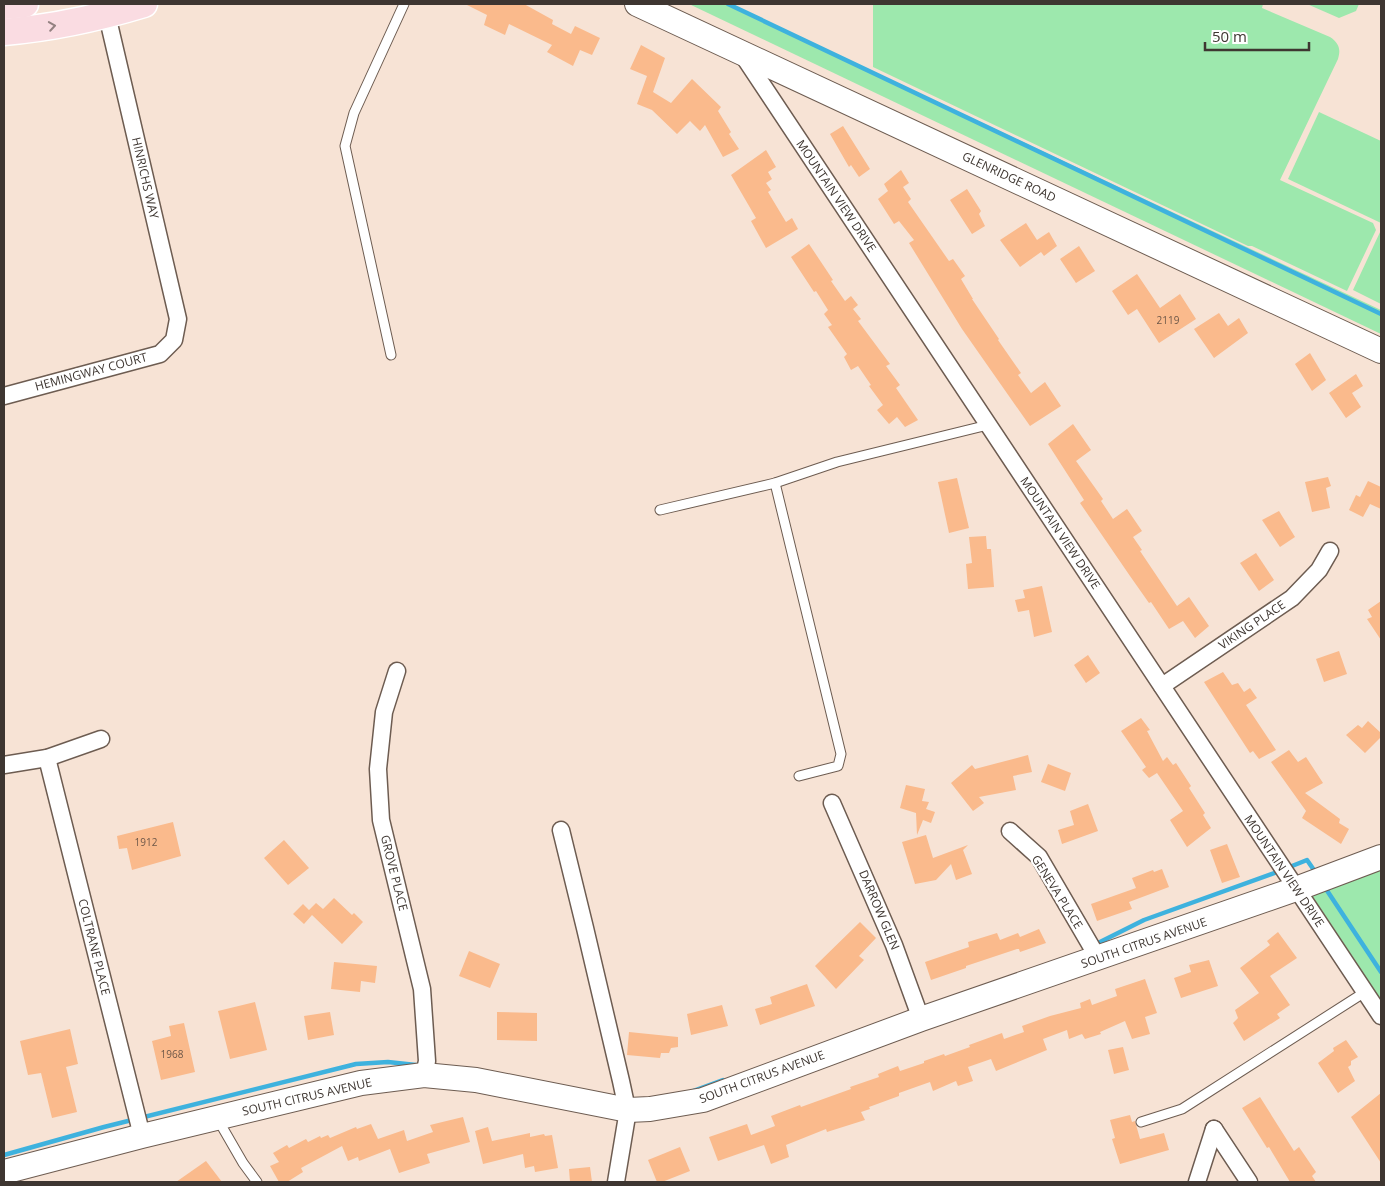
<svg xmlns="http://www.w3.org/2000/svg" width="1385" height="1186" font-family="'Open Sans',sans-serif">
<style>
.green{fill:#9de8ad}
.lines{fill:none;stroke-linecap:round;stroke-linejoin:round}
.stream{stroke:#3eb2de;stroke-width:4.5}
.building{fill:#faba8c}
.lane-casing{stroke:#6d5c51;stroke-width:11}
.street-casing{stroke:#6d5c51;stroke-width:19}
.secondary-casing{stroke:#6d5c51;stroke-width:26}
.primary-casing{stroke:#fff;stroke-width:29}
.lane{stroke:#fff;stroke-width:9}
.street{stroke:#fff;stroke-width:16}
.secondary{stroke:#fff;stroke-width:24}
.primary{stroke:#fadce2;stroke-width:26}
.oneway{stroke:#938181}
.labels{text-anchor:middle;stroke-width:4.5;stroke-linejoin:round;paint-order:stroke}
.number-label{font-size:10px;fill:#6d5748}
.street-label{font-size:12px;fill:#3e3631;stroke:#fff}
</style>
<rect width="100%" height="100%" fill="#f7e3d5"/>
<!-- green -->
<g class="green">
<polygon points="689,4 729,4 1381,310 1381,334"/>
<path d="M 873,4 L 1263,4 L 1262,8 L 1330,37 C 1339,43 1341,49 1338,59 L 1280,180 L 1373,223 L 1376,230 L 1347,291 L 1252,246 L 1248,246 L 873,67 Z"/>
<polygon points="1307,4 1359,4 1356,11 1339,18"/>
<polygon points="1319,112 1381,141 1381,223 1288,179"/>
<polygon points="1381,230 1381,304 1353,290"/>
<polygon points="1381,866 1381,1000 1311,894"/>
</g>
<g class="lines">
<!-- stream -->
<g class="stream">
<polyline points="728,4 1381,314"/>
<polyline points="1287,868 1307,860 1316,873"/>
<polyline points="1324,886 1381,972"/>
<polyline points="1094,945 1144,920 1280,871"/>
<polyline points="693,1091 723,1080"/>
<polyline points="4,1155 104,1127 356,1064 388,1062 416,1065"/>
</g>
</g>
<!-- building -->
<g class="building">
<polygon points="465,4 524,4 553,20 552,24 571,34 575,26 600,38 592,55 580,50 573,66 547,52 552,45 509,24 505,35 484,25 487,15"/>
<polygon points="641,45 665,58 653,92 671,103 692,79 721,107 718,111 731,132 729,134 739,149 723,157 705,125 700,131 690,121 677,134 652,110 637,104 647,76 630,69"/>
<polygon points="843,126 870,169 859,177 851,165 849,167 830,134"/>
<polygon points="766,150 776,167 768,172 772,179 766,183 771,190 768,192 786,222 792,218 798,229 766,248 751,221 756,218 731,175"/>
<polygon points="901,170 909,183 903,187 911,199 908,202 949,261 953,259 965,276 961,279 973,299 972,299 999,339 998,340 1021,373 1018,375 1031,393 1045,382 1061,406 1030,426 962,329 909,243 914,240 899,221 894,224 878,199 888,191 884,184"/>
<polygon points="967,189 981,211 979,214 985,226 972,234 950,200"/>
<polygon points="1026,223 1037,240 1049,232 1057,246 1044,256 1041,252 1020,267 1000,240"/>
<polygon points="809,244 833,280 831,281 845,301 851,296 858,305 853,309 861,319 858,321 890,364 886,366 900,385 896,388 918,420 905,427 897,417 889,424 877,410 883,405 869,386 871,385 858,366 851,370 844,357 847,354 828,327 832,325 824,314 828,310 816,291 814,292 791,257"/>
<polygon points="1079,246 1095,271 1076,283 1060,259"/>
<polygon points="1137,274 1160,308 1180,294 1196,319 1159,343 1137,309 1128,315 1112,291"/>
<polygon points="1219,313 1228,326 1239,318 1248,333 1214,358 1194,329"/>
<polygon points="1310,353 1326,380 1312,391 1295,364"/>
<polygon points="1356,374 1363,386 1352,393 1361,407 1346,418 1329,393"/>
<polygon points="1073,424 1091,450 1076,461 1103,499 1101,501 1113,519 1127,509 1142,531 1133,537 1142,550 1140,551 1177,606 1189,597 1209,626 1195,638 1183,621 1169,629 1151,602 1149,603 1130,576 1080,503 1084,500 1048,444"/>
<polygon points="1328,477 1331,486 1326,488 1330,508 1312,512 1305,482"/>
<polygon points="957,478 969,528 949,533 938,482"/>
<polygon points="1368,481 1381,487 1381,509 1370,504 1363,517 1349,510 1356,495 1360,497"/>
<polygon points="1279,511 1295,537 1280,547 1262,520"/>
<polygon points="986,536 987,549 991,549 994,587 968,589 966,564 972,563 969,537"/>
<polygon points="1256,553 1274,580 1259,591 1240,563"/>
<polygon points="1042,586 1052,632 1034,637 1029,610 1018,612 1015,600 1025,598 1023,590"/>
<polygon points="1381,601 1381,640 1367,619 1372,617 1368,610"/>
<polygon points="1339,651 1347,674 1324,682 1316,659"/>
<polygon points="1088,655 1100,673 1086,683 1074,665"/>
<polygon points="1223,672 1232,685 1238,683 1244,692 1250,688 1257,698 1246,705 1276,750 1259,759 1253,751 1250,753 1204,682"/>
<polygon points="1141,718 1150,730 1147,731 1163,761 1167,757 1173,765 1176,763 1191,786 1189,788 1205,813 1203,815 1211,828 1187,847 1170,820 1183,811 1157,773 1149,778 1142,770 1146,767 1121,731"/>
<polygon points="1368,721 1381,733 1381,737 1365,753 1346,735 1358,725 1362,728"/>
<polygon points="1289,750 1298,762 1306,757 1323,783 1305,793 1340,819 1339,823 1349,829 1341,844 1302,818 1306,811 1271,762"/>
<polygon points="1028,755 1032,772 1013,776 1016,790 979,797 984,803 973,811 951,783 972,765 975,769"/>
<polygon points="1048,764 1071,773 1065,791 1041,782"/>
<polygon points="906,785 925,789 922,801 929,802 926,809 935,812 931,823 923,820 917,835 916,813 900,808"/>
<polygon points="1088,804 1098,831 1062,844 1058,830 1074,825 1070,811"/>
<polygon points="173,822 181,856 132,870 127,848 119,849 117,836"/>
<polygon points="926,835 933,858 968,845 963,850 972,874 956,880 951,864 936,880 915,884 902,842"/>
<polygon points="284,840 309,868 288,885 264,858"/>
<polygon points="1227,844 1240,877 1222,883 1210,850"/>
<polygon points="1162,869 1169,887 1129,902 1132,909 1097,921 1091,904 1136,888 1132,878 1153,870 1154,872"/>
<polygon points="334,898 352,915 354,913 363,922 342,944 312,915 304,924 293,914 303,904 309,910 316,903 323,909"/>
<polygon points="860,922 876,938 859,956 864,960 836,989 815,966"/>
<polygon points="1039,929 1046,943 1020,952 1019,949 1017,949 966,966 966,968 931,980 925,962 969,947 968,942 997,933 1000,940 1018,933 1020,937"/>
<polygon points="1278,932 1297,958 1270,976 1290,1005 1277,1014 1280,1018 1244,1041 1233,1023 1238,1018 1235,1010 1259,993 1240,968 1270,945 1267,941"/>
<polygon points="469,951 500,964 490,988 459,976"/>
<polygon points="1209,960 1218,986 1181,998 1174,978 1191,972 1189,965"/>
<polygon points="334,962 377,966 375,983 361,981 360,992 331,989"/>
<polygon points="1145,979 1157,1013 1145,1017 1150,1034 1132,1039 1125,1021 1100,1032 1101,1034 1085,1039 1082,1034 1069,1039 1067,1030 1043,1039 1047,1050 996,1071 991,1059 968,1067 973,1081 958,1086 956,1081 933,1091 930,1082 899,1093 899,1096 869,1107 870,1109 861,1112 865,1120 827,1132 826,1129 786,1145 789,1157 771,1164 764,1145 718,1161 709,1137 747,1124 751,1135 775,1126 771,1116 800,1105 801,1107 851,1089 850,1087 879,1077 878,1074 898,1066 900,1071 924,1063 924,1061 944,1054 945,1056 970,1047 969,1045 1002,1033 1004,1039 1024,1032 1022,1026 1050,1016 1081,1008 1080,1003 1090,999 1092,1005 1117,996 1115,989"/>
<polygon points="807,984 815,1006 760,1025 755,1009 772,1004 770,997"/>
<polygon points="255,1002 267,1050 230,1059 218,1011"/>
<polygon points="722,1005 728,1026 691,1035 687,1014"/>
<polygon points="330,1012 334,1035 308,1040 304,1016"/>
<polygon points="497,1012 537,1013 537,1041 497,1040"/>
<polygon points="184,1023 195,1072 161,1080 152,1041 171,1036 169,1026"/>
<polygon points="70,1029 78,1064 66,1067 77,1112 52,1118 41,1073 28,1075 20,1041"/>
<polygon points="629,1032 678,1037 678,1047 671,1048 669,1053 661,1053 660,1058 627,1055"/>
<polygon points="1346,1040 1358,1057 1351,1061 1351,1065 1348,1067 1355,1081 1338,1093 1318,1063 1334,1051 1333,1048"/>
<polygon points="1123,1047 1129,1070 1114,1074 1108,1050"/>
<polygon points="1381,1093 1381,1163 1351,1117"/>
<polygon points="1260,1097 1294,1151 1299,1147 1316,1172 1312,1176 1316,1182 1290,1182 1269,1147 1267,1148 1242,1108"/>
<polygon points="1130,1115 1132,1122 1135,1121 1140,1139 1164,1133 1169,1150 1120,1164 1112,1139 1115,1138 1110,1120"/>
<polygon points="463,1117 470,1142 427,1154 430,1163 399,1173 390,1149 359,1161 358,1157 348,1161 342,1146 301,1168 303,1172 287,1182 279,1182 270,1166 279,1162 273,1153 287,1145 289,1148 306,1139 308,1142 320,1136 321,1138 328,1135 330,1138 356,1127 357,1129 371,1124 378,1139 404,1130 407,1141 433,1132 430,1125"/>
<polygon points="488,1127 492,1141 530,1133 530,1137 544,1134 545,1136 552,1135 558,1168 535,1172 534,1166 525,1168 523,1154 483,1164 475,1131"/>
<polygon points="680,1147 690,1171 662,1182 657,1182 648,1160"/>
<polygon points="206,1161 222,1182 176,1182"/>
<polygon points="590,1167 592,1182 570,1182 569,1169"/>
</g>
<g class="lines">
<!-- lane casing -->
<g class="lane-casing">
<g id="lane">
<polyline points="391,355 345,146 354,113 404,4"/>
<polyline points="775,483 841,754 838,766 799,776"/>
<polyline points="660,510 775,483 837,462 988,425"/>
<polyline points="217,1118 243,1163 257,1182"/>
<polyline points="1141,1122 1182,1109 1365,992"/>
</g>
</g>
<!-- street casing -->
<g class="street-casing">
<g id="street">
<polyline points="742,54 1381,1016"/>
<polyline points="4,396 160,354 174,340 178,319 107,15"/>
<polyline points="397,671 384,712 378,769 381,820 422,989 427,1061 424,1075"/>
<polyline points="1162,686 1292,598 1319,570 1330,551"/>
<polyline points="47,758 142,1136"/>
<polyline points="4,765 47,758 101,739"/>
<polyline points="832,803 894,945 921,1019"/>
<polyline points="561,830 585,928 621,1081 627,1109"/>
<polyline points="1010,831 1039,857 1098,958"/>
<polyline points="1214,1129 1249,1182"/>
<polyline points="616,1182 628,1110"/>
<polyline points="1197,1182 1214,1129"/>
</g>
</g>
<!-- secondary casing -->
<g class="secondary-casing">
<g id="secondary">
<polyline points="637,4 1381,351"/>
<polyline points="4,1172 142,1136 361,1083 424,1075 476,1080 628,1110 650,1109 703,1100 921,1019 1296,889 1381,857"/>
</g>
</g>
<!-- primary casing -->
<g class="primary-casing">
<g id="primary">
<polyline points="4,6 25,4"/>
<path d="M 4,32 C 52,28 98,18 144,4"/>
</g>
</g>
<!-- lane -->
<use href="#lane" class="lane"/>
<!-- street -->
<use href="#street" class="street"/>
<!-- secondary -->
<use href="#secondary" class="secondary"/>
<!-- primary -->
<use href="#primary" class="primary"/>
</g>
<!-- one-way arrows -->
<defs><path id="oneway-chevron" d="M-2-3.5L2.5 0L-2 3.5" fill="none" stroke-width="1.6" stroke-linecap="round" stroke-linejoin="round" transform="scale(1.25)"/></defs>
<use class="oneway" href="#oneway-chevron" transform="translate(52 26) rotate(-9)"/>
<g class="labels">
<!-- number labels -->
<g class="number-label">
<text x="1168" y="324">2119</text>
<text x="146" y="846">1912</text>
<text x="172" y="1058">1968</text>
</g>
<!-- street labels -->
<g class="street-label">
<text transform="translate(1009 177) rotate(25)" y="4">GLENRIDGE ROAD</text>
<text transform="translate(145 178) rotate(77)" y="4">HINRICHS WAY</text>
<text transform="translate(836 196) rotate(56)" y="4">MOUNTAIN VIEW DRIVE</text>
<text transform="translate(91 372) rotate(-15)" y="4">HEMINGWAY COURT</text>
<text transform="translate(1060 533) rotate(56)" y="4">MOUNTAIN VIEW DRIVE</text>
<text transform="translate(1252 625) rotate(-34)" y="4">VIKING PLACE</text>
<text transform="translate(1284 871) rotate(56)" y="4">MOUNTAIN VIEW DRIVE</text>
<text transform="translate(394 873) rotate(76)" y="4">GROVE PLACE</text>
<text transform="translate(1057 892) rotate(58)" y="4">GENEVA PLACE</text>
<text transform="translate(879 910) rotate(67)" y="4">DARROW GLEN</text>
<text transform="translate(1144 943) rotate(-19)" y="4">SOUTH CITRUS AVENUE</text>
<text transform="translate(94 947) rotate(76)" y="4">COLTRANE PLACE</text>
<text transform="translate(762 1077) rotate(-20)" y="4">SOUTH CITRUS AVENUE</text>
<text transform="translate(307 1097) rotate(-13)" y="4">SOUTH CITRUS AVENUE</text>
</g>
</g>
<!-- border -->
<rect width="1385" height="1186" fill="none" stroke="#3e3631" stroke-width="10"/>
<!-- scale -->
<path d="M1205 42v8h104v-8" fill="none" stroke="#3e3631" stroke-width="2.5"/>
<text x="1212" y="42" font-size="15" fill="#3e3631" stroke="#ffffff" stroke-width="4" paint-order="stroke">50 m</text>
</svg>
